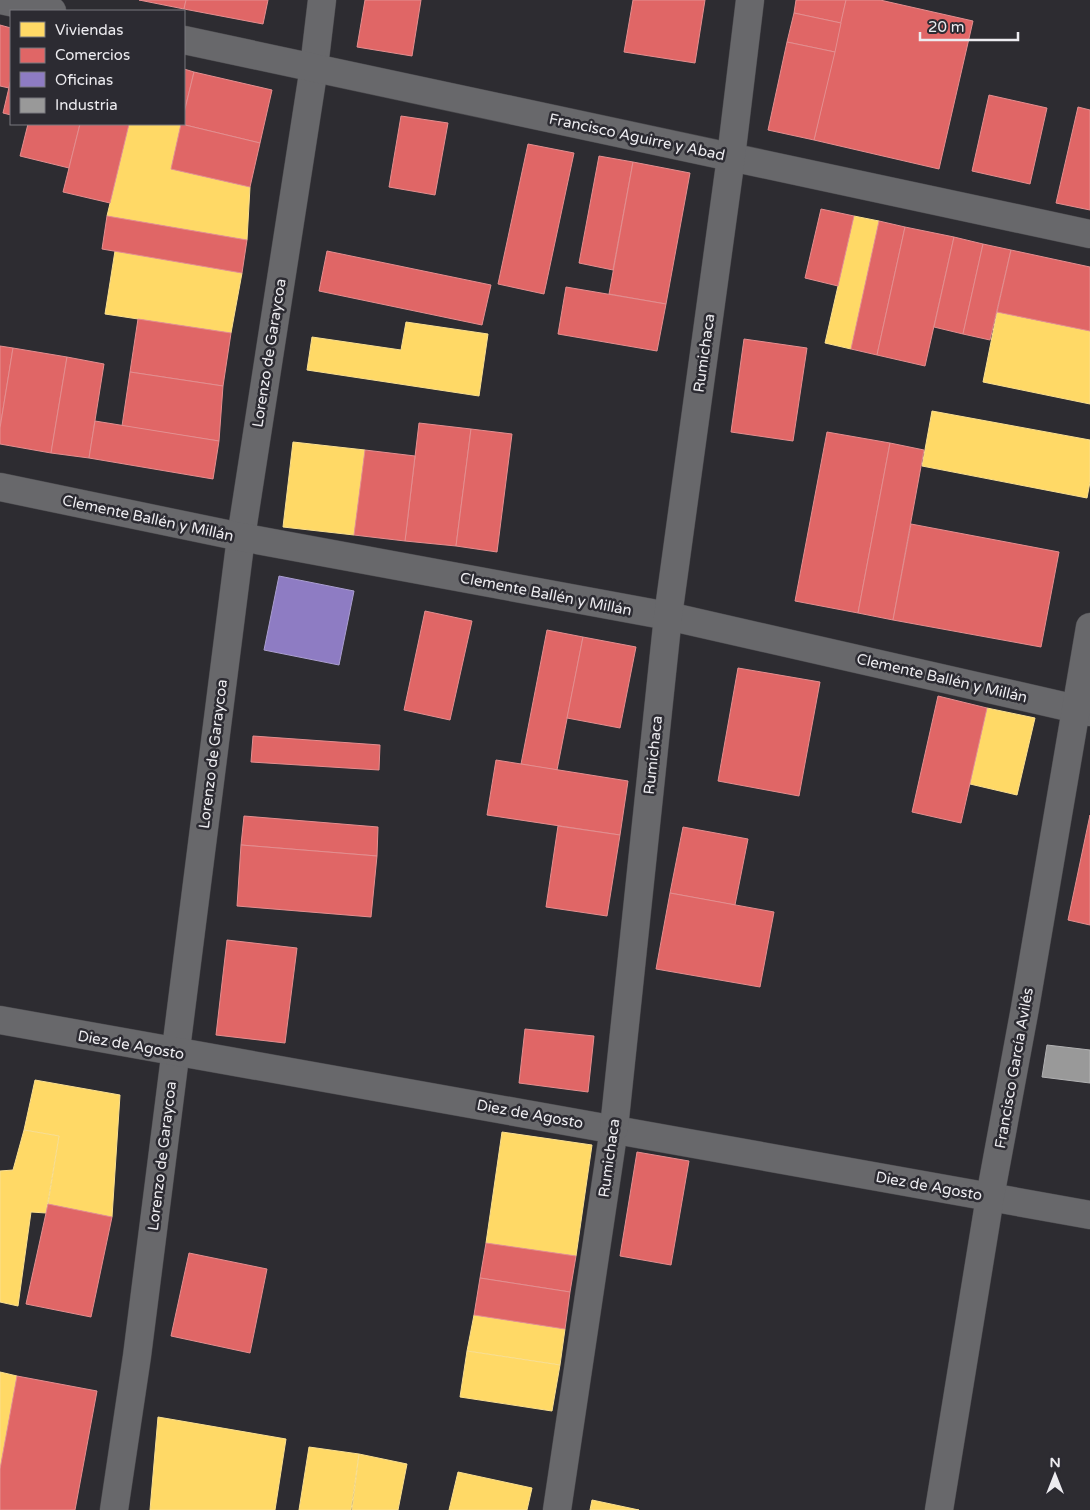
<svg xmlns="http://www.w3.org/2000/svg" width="1090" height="1510" font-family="'Varela Round',sans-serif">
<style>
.homes{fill:#ffd966;stroke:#fadf8f}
.shops{fill:#e06666;stroke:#e48e8f}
.offices{fill:#8e7cc3;stroke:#aa9ed0}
.industry{fill:#999;stroke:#b2b2b3}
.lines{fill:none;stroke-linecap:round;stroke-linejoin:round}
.minor-casing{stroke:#49484c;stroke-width:29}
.tertiary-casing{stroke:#49484c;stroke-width:29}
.minor{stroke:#68686b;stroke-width:28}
.tertiary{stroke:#68686b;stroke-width:28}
.labels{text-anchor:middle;stroke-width:5;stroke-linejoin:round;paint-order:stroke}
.street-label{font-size:15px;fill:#edecf0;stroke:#2c2b32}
</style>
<rect width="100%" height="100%" fill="#2d2c31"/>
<!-- homes -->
<g class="homes">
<polygon points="129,124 181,124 171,169 250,187 247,240 107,216"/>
<polygon points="854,216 879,221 851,349 825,343"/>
<polygon points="115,251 242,273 231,333 105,314"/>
<polygon points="997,312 1090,331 1090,404 983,382"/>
<polygon points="406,322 488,334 479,396 307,370 312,337 401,350"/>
<polygon points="932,411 1090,440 1090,482 1087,498 922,466"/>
<polygon points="293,442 365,450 354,535 283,527"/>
<polygon points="987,708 1035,718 1017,795 970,784"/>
<polygon points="35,1080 120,1095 112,1217 48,1204 59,1136 24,1130"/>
<polygon points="24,1130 59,1136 46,1213 31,1212 18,1306 0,1302 0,1171 13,1170"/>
<polygon points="502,1132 592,1145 576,1256 486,1243"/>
<polygon points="474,1315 565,1329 560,1365 467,1351"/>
<polygon points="467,1351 560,1365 552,1411 460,1397"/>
<polygon points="0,1372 17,1376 0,1469"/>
<polygon points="158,1417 286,1439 275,1510 150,1510"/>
<polygon points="309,1447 359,1454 351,1510 299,1510"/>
<polygon points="359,1454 407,1464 398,1510 352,1510"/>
<polygon points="458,1472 532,1488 527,1510 449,1510"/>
<polygon points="592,1500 639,1510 590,1510"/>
</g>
<!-- shops -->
<g class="shops">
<polygon points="139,0 186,0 184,9"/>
<polygon points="186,0 268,0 263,24 184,9"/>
<polygon points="365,0 421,0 412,56 357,47"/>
<polygon points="633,0 705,0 695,63 624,52"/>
<polygon points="796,0 846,0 841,23 794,13"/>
<polygon points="846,0 880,0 973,21 939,169 814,140"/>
<polygon points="794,13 841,23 835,52 787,42"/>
<polygon points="0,25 11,28 11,79 9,88 0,86"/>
<polygon points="787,42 835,52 814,140 768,130"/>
<polygon points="184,69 194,72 184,113"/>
<polygon points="194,72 272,90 260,143 181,124 184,124 184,113"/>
<polygon points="11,79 11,115 3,113"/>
<polygon points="989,95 1047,108 1030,184 972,171"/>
<polygon points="1078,107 1090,110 1090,210 1056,203"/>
<polygon points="401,116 448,123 435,195 389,187"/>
<polygon points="28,124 80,124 69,168 20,156"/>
<polygon points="80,124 129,124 110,203 63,192"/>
<polygon points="181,124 260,143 250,187 171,169"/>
<polygon points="528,144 574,153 544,294 498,284"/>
<polygon points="599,156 633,162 613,270 579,263"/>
<polygon points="633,162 690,173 666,304 609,294"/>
<polygon points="821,209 854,216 838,286 805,278"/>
<polygon points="107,216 247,240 242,273 102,249"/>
<polygon points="879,221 905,227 877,355 851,349"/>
<polygon points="905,227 954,237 925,366 877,355"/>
<polygon points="954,237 983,244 963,334 934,327"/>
<polygon points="983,244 1011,250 990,340 963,334"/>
<polygon points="1011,250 1090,267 1090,331 997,312"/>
<polygon points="327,251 491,285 482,325 319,291"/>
<polygon points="566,287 666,304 657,351 558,334"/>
<polygon points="138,319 231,333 223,386 130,372"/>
<polygon points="744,339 807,348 793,441 731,432"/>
<polygon points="0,346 13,348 0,428"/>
<polygon points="13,348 67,357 51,453 0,444 0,428"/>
<polygon points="67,357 104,364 89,458 51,453"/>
<polygon points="130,372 223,386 219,441 122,426"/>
<polygon points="95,421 219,441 213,479 89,458"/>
<polygon points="419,423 471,429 456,546 405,541"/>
<polygon points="471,429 512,434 497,552 456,546"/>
<polygon points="827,432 890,443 858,613 795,601"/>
<polygon points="890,443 924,450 893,620 858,613"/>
<polygon points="365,450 415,456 405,541 354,535"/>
<polygon points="911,524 1059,552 1041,647 893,620"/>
<polygon points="425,611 472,621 450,720 404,710"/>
<polygon points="547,630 583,637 557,770 521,764"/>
<polygon points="583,637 636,647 620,728 567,718"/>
<polygon points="738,668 820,682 799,796 718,781"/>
<polygon points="938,696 987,708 961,823 912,812"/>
<polygon points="253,736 380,745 379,770 251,762"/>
<polygon points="496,760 628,781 620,835 487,815"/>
<polygon points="1090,815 1090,925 1068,920"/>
<polygon points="244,816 378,827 377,856 241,845"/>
<polygon points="558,826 620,835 607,916 546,907"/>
<polygon points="683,827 748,839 735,905 670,893"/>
<polygon points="241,845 377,856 371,917 237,906"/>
<polygon points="670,893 774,912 760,987 656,969"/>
<polygon points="227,940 297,948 285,1043 216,1035"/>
<polygon points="525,1029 594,1036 588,1092 519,1083"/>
<polygon points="637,1152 689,1161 671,1265 620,1256"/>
<polygon points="48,1204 112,1217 91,1317 26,1304"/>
<polygon points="486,1243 576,1256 570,1292 480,1278"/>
<polygon points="189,1253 267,1269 250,1353 171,1336"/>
<polygon points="480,1278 570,1292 565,1329 474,1315"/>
<polygon points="17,1376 97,1391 75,1510 0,1510 0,1469"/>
</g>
<!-- offices -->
<polygon class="offices" points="279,576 354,591 339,665 264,650"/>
<!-- industry -->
<polygon class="industry" points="1047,1045 1090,1050 1090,1083 1042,1077"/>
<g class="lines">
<!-- minor casing -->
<g class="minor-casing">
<g id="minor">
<polyline points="114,1510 137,1356 241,537 314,67 322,0"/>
<polyline points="557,1510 614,1128"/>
</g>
</g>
<!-- tertiary casing -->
<g class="tertiary-casing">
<g id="tertiary">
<polyline points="0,0 52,11"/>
<polyline points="184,40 1090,234"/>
<polyline points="0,487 241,537 668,616 1090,712"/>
<path d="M 0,1020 C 363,1088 727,1148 1090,1215"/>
<polyline points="614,1128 668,616 731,157 750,0"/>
<polyline points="939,1510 990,1197 1025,1008 1090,627"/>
</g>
</g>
<!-- minor -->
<use href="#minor" class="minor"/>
<!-- tertiary -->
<use href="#tertiary" class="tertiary"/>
</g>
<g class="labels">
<!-- street labels -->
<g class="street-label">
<text transform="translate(637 137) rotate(12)" y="5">Francisco Aguirre y Abad</text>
<text transform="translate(269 353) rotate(-81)" y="5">Lorenzo de Garaycoa</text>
<text transform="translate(704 353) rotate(-82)" y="5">Rumichaca</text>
<text transform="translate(148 518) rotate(12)" y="5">Clemente Ballén y Millán</text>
<text transform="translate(546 594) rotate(11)" y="5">Clemente Ballén y Millán</text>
<text transform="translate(942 678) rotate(13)" y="5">Clemente Ballén y Millán</text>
<text transform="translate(213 754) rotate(-83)" y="5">Lorenzo de Garaycoa</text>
<text transform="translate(653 755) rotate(-84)" y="5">Rumichaca</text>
<text transform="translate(131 1045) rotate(10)" y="5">Diez de Agosto</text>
<text transform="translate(1014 1068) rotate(-80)" y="5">Francisco García Avilés</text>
<text transform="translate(530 1114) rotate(10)" y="5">Diez de Agosto</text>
<text transform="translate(162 1156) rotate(-83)" y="5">Lorenzo de Garaycoa</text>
<text transform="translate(609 1158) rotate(-82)" y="5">Rumichaca</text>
<text transform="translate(929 1186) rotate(10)" y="5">Diez de Agosto</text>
</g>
</g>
<!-- legend -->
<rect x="10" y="10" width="175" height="115" fill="#2c2b32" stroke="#79787e"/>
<rect x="20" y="22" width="25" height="15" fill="#ffd966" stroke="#79787e"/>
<text x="55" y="35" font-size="15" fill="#edecf0">Viviendas</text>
<rect x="20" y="48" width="25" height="15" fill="#e06666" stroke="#79787e"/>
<text x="55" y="60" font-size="15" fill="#edecf0">Comercios</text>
<rect x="20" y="72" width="25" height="15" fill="#8e7cc3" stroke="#79787e"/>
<text x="55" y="85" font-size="15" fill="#edecf0">Oficinas</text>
<rect x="20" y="98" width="25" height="15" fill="#999999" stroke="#79787e"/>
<text x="55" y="110" font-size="15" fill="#edecf0">Industria</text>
<!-- north arrow -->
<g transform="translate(1055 1475)" stroke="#2c2b32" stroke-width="4" paint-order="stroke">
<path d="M0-4L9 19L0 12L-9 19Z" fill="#edecf0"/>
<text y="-8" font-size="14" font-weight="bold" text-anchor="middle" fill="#edecf0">N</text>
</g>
<!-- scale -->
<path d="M920 32v8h98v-8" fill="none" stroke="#edecf0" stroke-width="2.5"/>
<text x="928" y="32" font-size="15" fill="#edecf0" stroke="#2c2b32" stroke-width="4" paint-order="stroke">20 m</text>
</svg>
